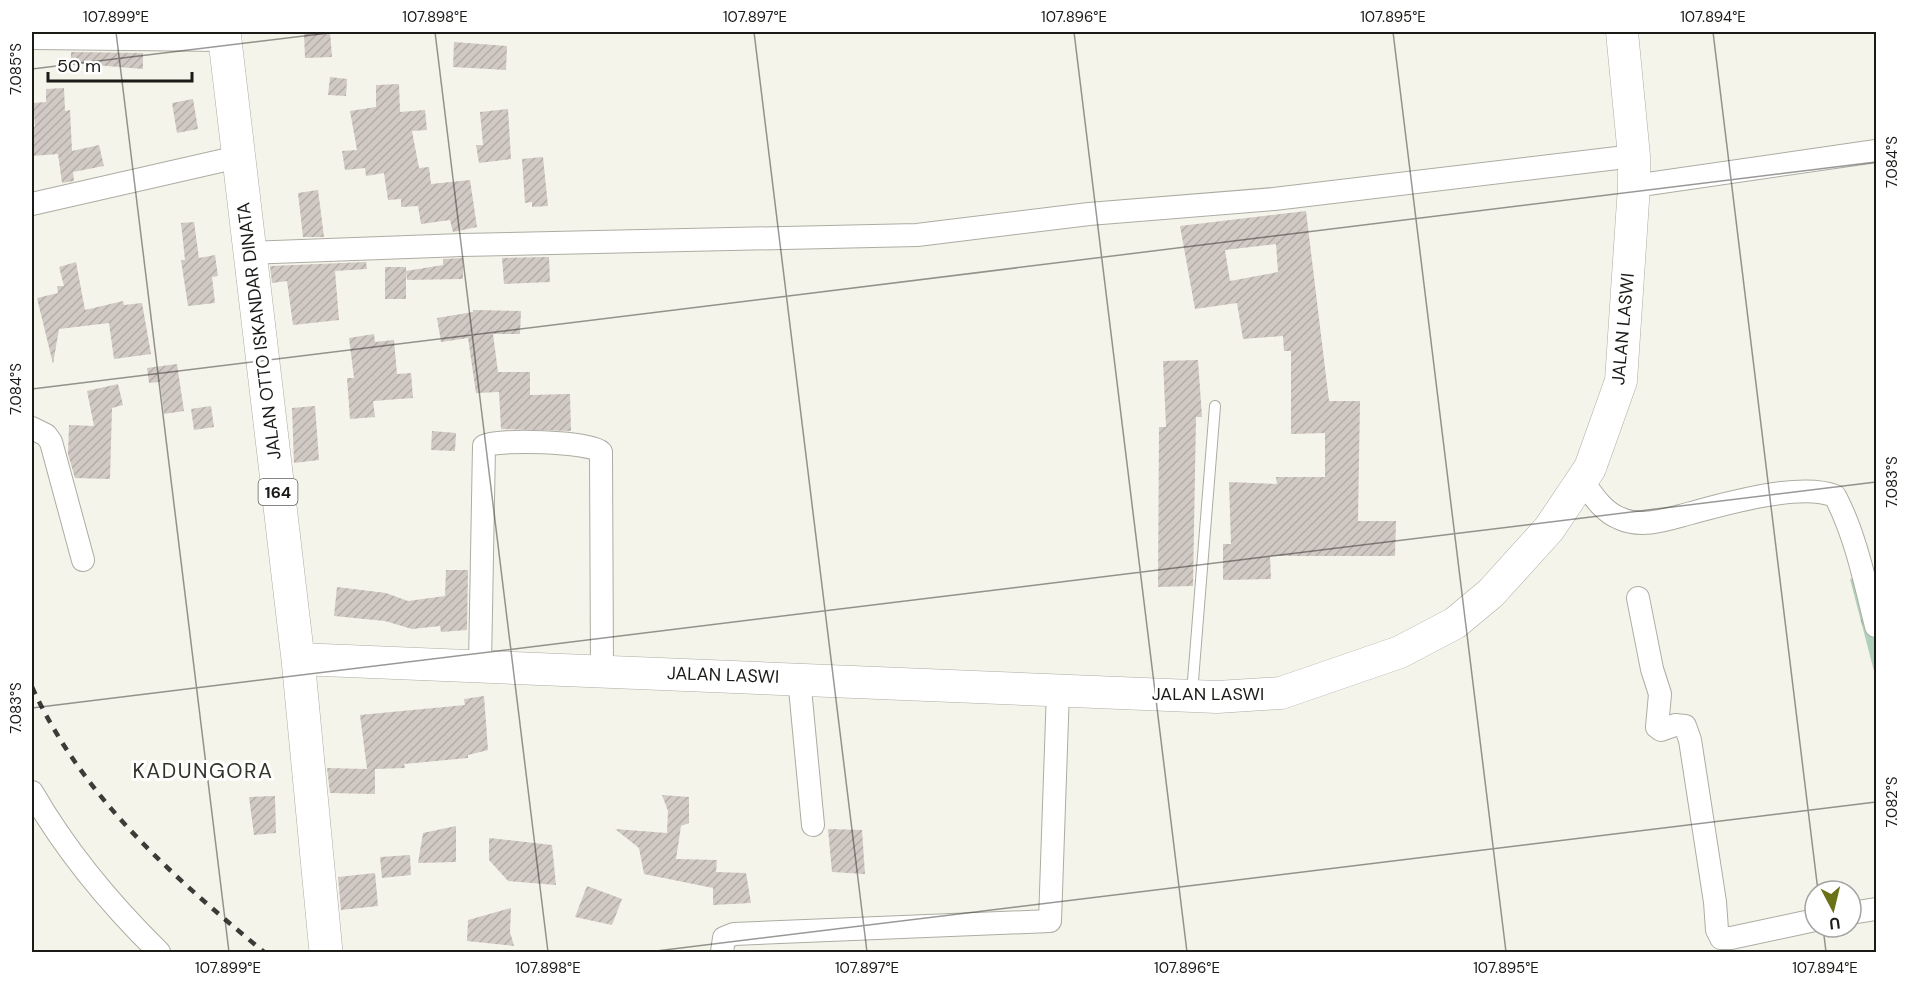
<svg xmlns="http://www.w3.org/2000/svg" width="1908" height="984" font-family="'DM Sans',sans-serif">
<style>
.grass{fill:url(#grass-tufts)}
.building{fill:url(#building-hatch);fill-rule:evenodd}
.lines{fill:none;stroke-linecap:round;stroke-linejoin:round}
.lane-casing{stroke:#adaca3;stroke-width:12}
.street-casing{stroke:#adaca3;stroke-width:24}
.secondary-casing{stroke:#adaca3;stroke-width:33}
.primary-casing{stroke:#adaca3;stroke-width:34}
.lane{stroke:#fff;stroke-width:10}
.street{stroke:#fff;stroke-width:22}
.secondary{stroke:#fff;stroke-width:32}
.primary{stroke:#fff;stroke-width:33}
.rail{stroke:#3b3b37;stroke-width:4.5;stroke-dasharray:8 8;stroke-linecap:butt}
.ticks{fill:none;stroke:#1a1a17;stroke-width:1.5;stroke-opacity:0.45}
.labels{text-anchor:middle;stroke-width:6;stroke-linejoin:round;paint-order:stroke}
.shield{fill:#fff;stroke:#5f5f5d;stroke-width:1.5}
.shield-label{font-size:16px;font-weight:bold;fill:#1a1a17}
.street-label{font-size:18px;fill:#1a1a17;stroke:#fff}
.quarter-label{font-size:21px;letter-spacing:1.5px;fill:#33322b;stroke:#fff}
.neatline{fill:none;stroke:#1a1a17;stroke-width:2}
.ticks-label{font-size:15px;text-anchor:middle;fill:#1a1a17}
</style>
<defs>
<pattern id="grass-tufts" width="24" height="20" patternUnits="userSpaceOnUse" patternTransform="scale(1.5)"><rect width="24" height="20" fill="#afd1bc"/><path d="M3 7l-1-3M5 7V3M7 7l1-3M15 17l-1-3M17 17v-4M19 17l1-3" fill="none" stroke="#96b3a1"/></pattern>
<pattern id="building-hatch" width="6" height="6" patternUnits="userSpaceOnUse" patternTransform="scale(1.5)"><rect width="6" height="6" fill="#d1c9c3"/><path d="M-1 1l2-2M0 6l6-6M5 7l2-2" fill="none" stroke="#b3aca7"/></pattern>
</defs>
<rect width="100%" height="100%" fill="#f5f4eb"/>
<!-- grass -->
<polygon class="grass" points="1876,571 1876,679 1850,579"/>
<!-- building -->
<g class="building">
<polygon points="304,32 330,32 332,57 305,58"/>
<polygon points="454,42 507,46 506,70 453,67"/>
<polygon points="71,52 143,53 143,69 71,63"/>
<polygon points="330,77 347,79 346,96 328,95"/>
<polygon points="399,84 400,112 425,110 427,130 412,131 419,168 429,167 431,184 470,180 477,227 453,232 450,220 421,224 418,206 401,207 401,199 388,200 384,173 366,176 365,168 345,170 342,151 357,150 350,111 376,107 376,85"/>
<polygon points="64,88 65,111 70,110 72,151 99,145 104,166 73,172 74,181 62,183 58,154 32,156 32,127 35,127 33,103 46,102 46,89"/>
<polygon points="193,99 198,129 177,133 172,103"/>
<polygon points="508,109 511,159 479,163 476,145 483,145 480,112"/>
<polygon points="543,157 548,206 532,207 532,202 525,203 522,159"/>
<polygon points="318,190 324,237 303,237 298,193"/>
<path d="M 1306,211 L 1329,401 L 1360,401 L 1358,521 L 1396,521 L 1395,556 L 1270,556 L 1271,579 L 1223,580 L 1223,544 L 1231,544 L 1229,482 L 1277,484 L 1276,477 L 1325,477 L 1325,433 L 1291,434 L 1291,351 L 1284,351 L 1283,336 L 1243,339 L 1237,303 L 1195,309 L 1180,226 ZM 1276,244 L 1278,272 L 1230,281 L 1225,250 Z"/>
<polygon points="194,222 199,258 215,255 218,276 212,277 215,303 188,306 181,260 185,260 181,223"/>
<polygon points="549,257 550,282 504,284 502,258"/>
<polygon points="463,258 463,279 407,280 406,271 443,265 443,259"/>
<polygon points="76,262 85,310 123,301 124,305 142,303 151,354 114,359 109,323 59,329 53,364 37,298 58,293 57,286 64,286 59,267"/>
<polygon points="366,262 367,269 335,271 339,320 293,325 287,281 272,283 270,266"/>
<rect x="385" y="267" width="21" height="32"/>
<polygon points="473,310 521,311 520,334 493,334 498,372 530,372 530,395 570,394 571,431 501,429 499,392 476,393 468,338 441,342 437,318 473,312"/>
<polygon points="374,334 375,342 394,340 397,374 411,373 413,398 373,401 375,417 350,419 347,378 354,378 349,338"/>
<polygon points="1198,360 1202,417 1196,417 1193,586 1158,587 1159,427 1166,427 1163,361"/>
<polygon points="177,364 184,411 164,414 160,382 149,383 147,368"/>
<polygon points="118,384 123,405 112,408 110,479 75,478 68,454 69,425 94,426 87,391"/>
<polygon points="211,406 214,427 194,430 191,409"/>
<polygon points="315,406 319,460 294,463 292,408"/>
<polygon points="432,431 456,433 455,451 431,450"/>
<polygon points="446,570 468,570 467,630 441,632 440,626 412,629 385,621 334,616 337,587 386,593 408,601 445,596"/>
<polygon points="484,696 488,750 468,755 468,758 404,764 405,768 375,769 375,794 330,793 327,768 367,769 360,715 465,705 464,699"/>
<polygon points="662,795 689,797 689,823 681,826 676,859 717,860 716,872 746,873 751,903 713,905 713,888 644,874 639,848 615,829 667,833 668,811"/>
<polygon points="275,796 276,833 254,835 249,797"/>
<polygon points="456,826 456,862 418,863 423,833"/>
<polygon points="828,829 862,830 865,874 832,872"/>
<polygon points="489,838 552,845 556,885 508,881 489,860"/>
<polygon points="410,855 411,875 382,878 380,857"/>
<polygon points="375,873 378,906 341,910 338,877"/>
<polygon points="587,886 622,899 612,925 575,917"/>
<polygon points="511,908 510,932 514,946 467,941 468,920"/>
</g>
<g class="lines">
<!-- lane casing -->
<g class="lane-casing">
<polyline id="lane" points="1192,693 1215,406"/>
</g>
<!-- street casing -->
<g class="street-casing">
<g id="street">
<polyline points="32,38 225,40"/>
<polyline points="1634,186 1876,151"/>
<polyline points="32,204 238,157"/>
<polyline points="250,253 462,245 917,235 1089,214 1274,199 1634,156"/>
<polyline points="32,428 46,435 51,442 83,560"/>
<path d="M 1581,479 C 1592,494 1602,511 1619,518 C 1643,529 1668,519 1691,513 C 1728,503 1801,482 1835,496 C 1856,536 1865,583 1876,626"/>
<polyline points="1638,598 1652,669 1660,694 1657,727 1661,730 1675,725 1685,726 1690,740 1715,902 1717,930 1721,938 1731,938 1815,920"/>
<path d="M 480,665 L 484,446 C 498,439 589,441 601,452 L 602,670"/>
<polyline points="799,678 813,825"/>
<path d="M 32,792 C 66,851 110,904 159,952"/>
<polyline points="1851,913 1876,909"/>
<polyline points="722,952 724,938 734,934 1050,921 1058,690"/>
</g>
</g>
<!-- secondary casing -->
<g class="secondary-casing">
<polyline id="secondary" points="298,659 1217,697 1281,693 1400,652 1455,623 1491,593 1549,529 1590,468 1621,381 1634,186 1634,156 1622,32"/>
</g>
<!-- primary casing -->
<g class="primary-casing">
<polyline id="primary" points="224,32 298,659 326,952"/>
</g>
<!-- lane -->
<use href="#lane" class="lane"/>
<!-- street -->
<use href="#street" class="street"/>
<!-- secondary -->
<use href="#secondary" class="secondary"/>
<!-- primary -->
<use href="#primary" class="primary"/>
<!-- rail -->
<path class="rail" d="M 32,687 C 83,798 172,876 264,952"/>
</g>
<!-- ticks -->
<path class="ticks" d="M 116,32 L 229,952M 435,32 L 548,952M 754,32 L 867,952M 1074,32 L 1187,952M 1393,32 L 1506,952M 1713,32 L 1818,891M 32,69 L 337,32M 32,389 L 1876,162M 32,708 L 1876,482M 1823,927 L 1826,952M 648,952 L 1876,802"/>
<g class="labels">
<!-- shield labels -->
<rect class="shield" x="258.5" y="479" width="39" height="26" rx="4.5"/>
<g class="shield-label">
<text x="278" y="498">164</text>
</g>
<!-- street labels -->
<g class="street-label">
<text transform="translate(1623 329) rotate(-85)" y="6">JALAN LASWI</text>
<text transform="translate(259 331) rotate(-97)" y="6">JALAN OTTO ISKANDAR DINATA</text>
<text transform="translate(723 675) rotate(2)" y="6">JALAN LASWI</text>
<text x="1208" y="700">JALAN LASWI</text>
</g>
<!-- quarter labels -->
<g class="quarter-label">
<text x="203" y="778">KADUNGORA</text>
</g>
</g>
<!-- border -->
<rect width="1908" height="984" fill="none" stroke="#ffffff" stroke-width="66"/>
<!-- north arrow -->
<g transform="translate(1833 909) rotate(173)"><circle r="28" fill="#ffffff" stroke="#a3a3a2" stroke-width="1.5"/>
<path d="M0-4.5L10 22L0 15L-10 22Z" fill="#6b7117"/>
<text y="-9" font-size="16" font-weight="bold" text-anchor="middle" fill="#1a1a17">U</text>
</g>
<!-- scale -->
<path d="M48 72v9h144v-9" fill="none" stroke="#1a1a17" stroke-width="3"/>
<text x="57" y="72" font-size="18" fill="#1a1a17" stroke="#ffffff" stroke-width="4.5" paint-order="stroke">50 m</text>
<rect x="33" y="33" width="1842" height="918" class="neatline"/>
<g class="ticks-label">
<text x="116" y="22">107.899°E</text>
<text x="435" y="22">107.898°E</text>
<text x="755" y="22">107.897°E</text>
<text x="1074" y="22">107.896°E</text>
<text x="1393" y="22">107.895°E</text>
<text x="1713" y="22">107.894°E</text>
<text transform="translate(16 69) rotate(-90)" y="5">7.085°S</text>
<text transform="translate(1892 162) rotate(-90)" y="5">7.084°S</text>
<text transform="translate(16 389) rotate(-90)" y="5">7.084°S</text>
<text transform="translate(1892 482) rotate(-90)" y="5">7.083°S</text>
<text transform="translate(16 708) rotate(-90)" y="5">7.083°S</text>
<text transform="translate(1892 802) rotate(-90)" y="5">7.082°S</text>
<text x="228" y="973">107.899°E</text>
<text x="548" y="973">107.898°E</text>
<text x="867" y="973">107.897°E</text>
<text x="1187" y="973">107.896°E</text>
<text x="1506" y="973">107.895°E</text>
<text x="1825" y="973">107.894°E</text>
</g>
</svg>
